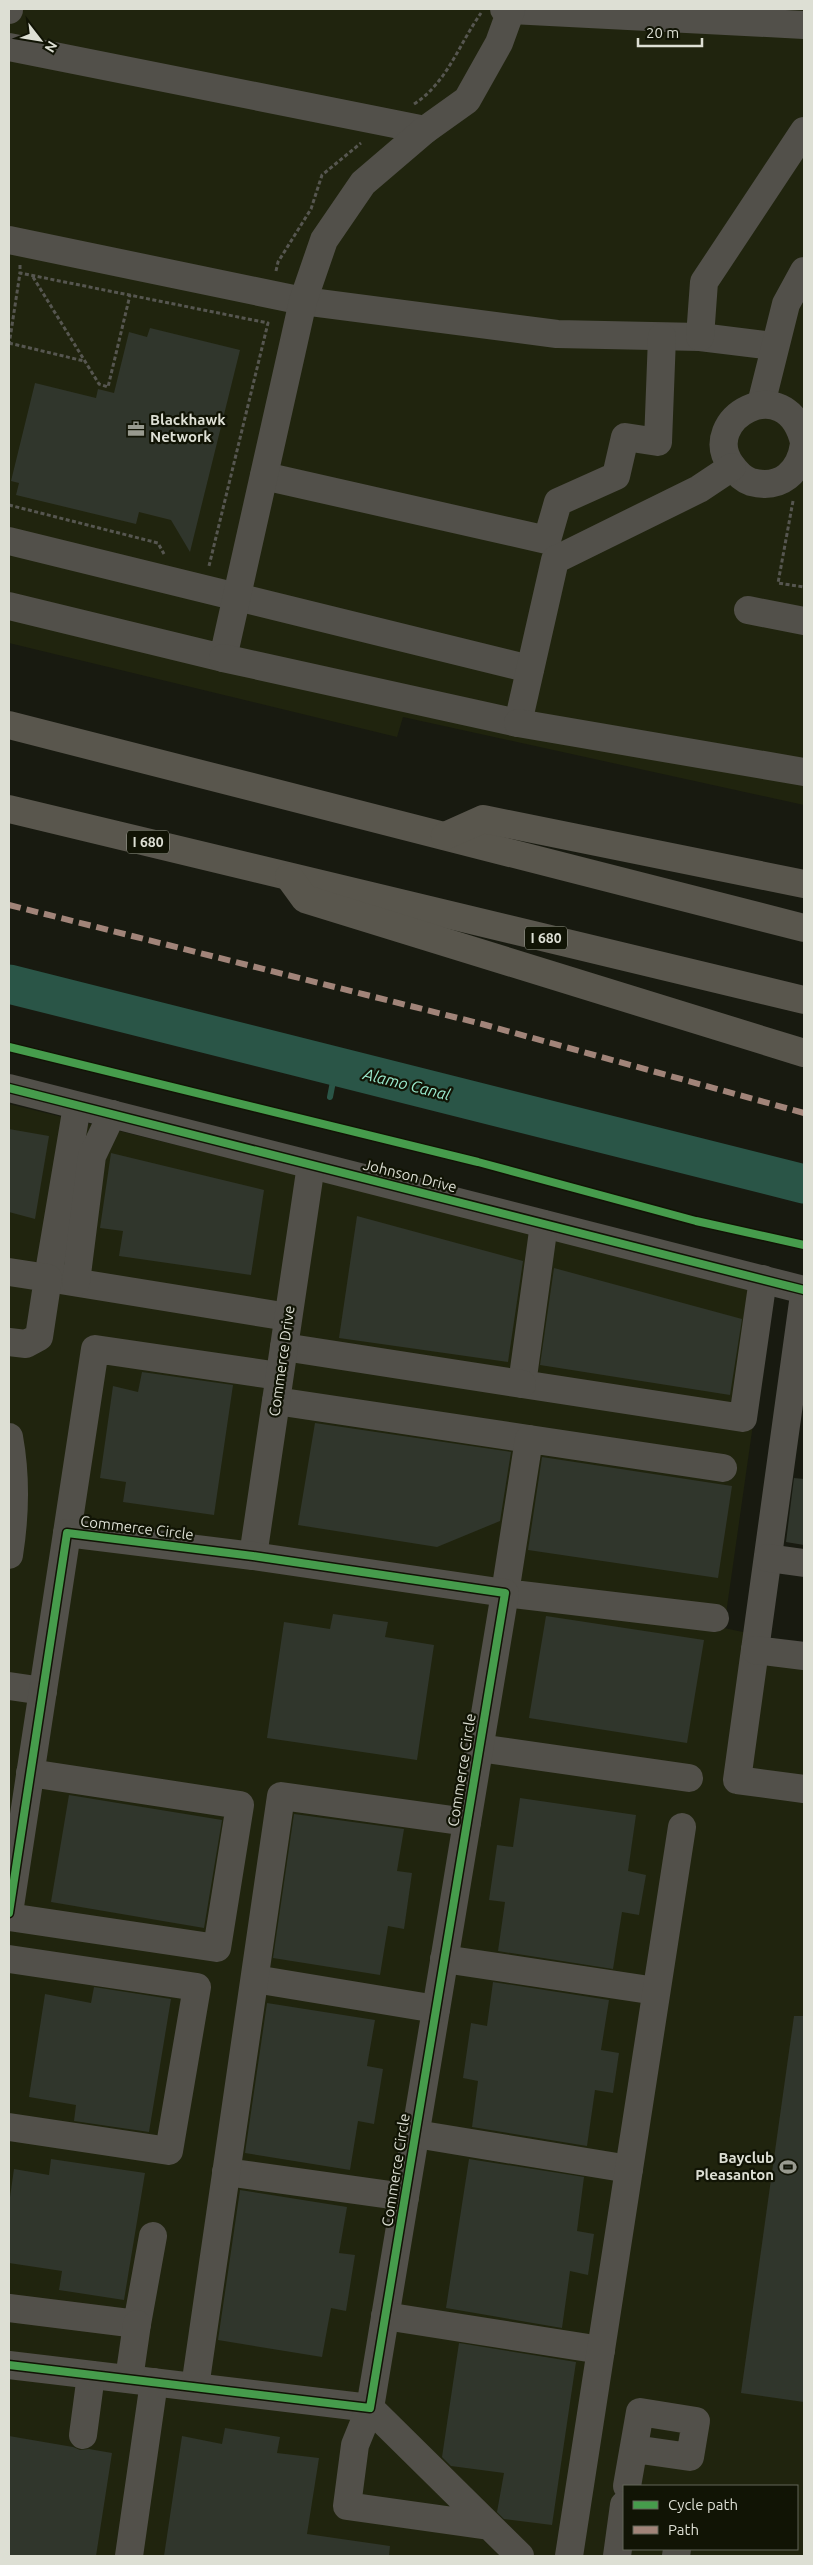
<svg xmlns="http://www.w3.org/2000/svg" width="813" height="2565" font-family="Ubuntu,sans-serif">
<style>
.built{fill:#20240e;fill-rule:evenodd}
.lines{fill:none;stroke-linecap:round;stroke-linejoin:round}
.stream{stroke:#2a5547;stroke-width:6}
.river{stroke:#2a5547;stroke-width:39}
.building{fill:#30362c}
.path{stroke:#565650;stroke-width:3;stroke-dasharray:4 2.5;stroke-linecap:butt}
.minor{stroke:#52504a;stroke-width:28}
.highway{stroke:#59564d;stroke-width:28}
.quiet{stroke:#a18479;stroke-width:6;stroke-dasharray:12 6;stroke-linecap:butt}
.cycleway-casing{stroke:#111405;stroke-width:11}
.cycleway{stroke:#469c4c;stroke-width:8}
.labels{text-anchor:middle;stroke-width:4.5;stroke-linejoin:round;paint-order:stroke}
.shield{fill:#111405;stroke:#a0a296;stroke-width:1}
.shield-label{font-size:14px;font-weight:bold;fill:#dddfd4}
.poi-label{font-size:15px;font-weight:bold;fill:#dddfd4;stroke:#111405;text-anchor:start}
.street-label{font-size:15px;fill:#dddfd4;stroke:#111405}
.water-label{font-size:16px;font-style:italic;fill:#9aeace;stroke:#111405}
</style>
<rect width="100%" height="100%" fill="#181a10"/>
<!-- built -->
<g class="built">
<polygon points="9,9 804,9 804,805 403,717 397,737 9,643"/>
<path d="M 9,1104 L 772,1291 L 724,1628 L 804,1645 L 804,2556 L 9,2556 ZM 624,2486 L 797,2486 L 797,2549 L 624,2549 Z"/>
</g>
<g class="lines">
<!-- stream -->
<polyline class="stream" points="330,1097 336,1066"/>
<!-- river -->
<polyline class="river" points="9,984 804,1184"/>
</g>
<!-- building -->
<g class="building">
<polygon points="150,328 240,350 190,552 171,520 139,512 136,524 16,495 19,483 11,481 35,383 96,398 98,389 114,393 129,332 147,337"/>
<polygon points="9,1129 49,1136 35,1219 9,1212"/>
<polygon points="111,1153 264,1190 251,1275 119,1256 123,1231 100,1228"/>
<polygon points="357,1216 523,1261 508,1362 339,1338"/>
<polygon points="554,1268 742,1319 730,1395 540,1365"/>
<polygon points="142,1372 233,1385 214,1515 123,1502 126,1482 100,1478 113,1386 138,1392"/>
<polygon points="315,1423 511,1452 500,1521 437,1547 298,1525"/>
<polygon points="542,1457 732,1486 718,1578 528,1550"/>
<polygon points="794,1478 804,1479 804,1545 786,1542"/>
<polygon points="333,1614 388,1622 385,1637 434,1645 417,1760 267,1738 284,1622 330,1629"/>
<polygon points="546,1616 704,1640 687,1743 529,1718"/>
<polygon points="69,1795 222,1820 204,1928 51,1902"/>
<polygon points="520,1798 636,1815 628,1871 646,1875 639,1915 622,1912 613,1969 498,1951 505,1902 489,1900 497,1845 513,1847"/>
<polygon points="294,1814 404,1829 397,1871 412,1873 404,1929 388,1926 380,1975 273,1958"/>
<polygon points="493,1982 609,2000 601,2050 619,2053 613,2093 595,2090 587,2146 472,2127 478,2081 463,2078 471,2023 487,2026"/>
<polygon points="94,1987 171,1999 149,2132 74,2121 76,2105 29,2097 45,1994 91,2003"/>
<polygon points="267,2003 375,2020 367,2066 383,2069 374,2124 358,2121 350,2170 245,2153"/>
<polygon points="794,2016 804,2016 804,2402 741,2393"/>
<polygon points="51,2159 145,2173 124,2300 59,2290 62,2271 9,2263 9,2204 14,2169 49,2175"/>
<polygon points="469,2159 584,2177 577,2231 594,2234 588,2275 570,2271 562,2328 446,2308"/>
<polygon points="240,2190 347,2207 339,2253 355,2255 346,2311 331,2308 322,2357 218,2340"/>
<polygon points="459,2343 576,2362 552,2525 504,2519 497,2512 504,2473 451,2466 442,2457"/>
<polygon points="225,2428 280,2437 277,2453 319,2458 307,2534 390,2546 389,2556 164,2556 182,2436 222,2444"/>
<polygon points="9,2436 73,2447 80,2450 89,2449 112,2453 96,2556 9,2556"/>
</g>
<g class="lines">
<!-- path -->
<g class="path">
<path d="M 414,104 C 447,83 459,44 481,13"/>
<polyline points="20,265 20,273 268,323 209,566"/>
<polyline points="276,271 278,262 311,209 322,175 361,143"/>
<polyline points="33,277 99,384 108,387 130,295"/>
<polyline points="9,343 84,361"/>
<polyline points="9,345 20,273"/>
<polyline points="793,501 778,583 804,587"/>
<polyline points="9,505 158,543 164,554"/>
</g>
<!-- minor -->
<g class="minor">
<polyline points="9,10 9,9"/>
<polyline points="511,10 804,25"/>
<polyline points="9,47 425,130"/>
<polyline points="9,240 303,301 557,334 700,337 774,346"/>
<polyline points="700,337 704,282 804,131"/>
<polyline points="761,404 786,304 804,271"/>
<path d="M 804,442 C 786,368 698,420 731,465 C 736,472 742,479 751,482 C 781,490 800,472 804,444"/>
<polyline points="264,476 547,540 558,502 616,476 625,437 658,442 662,337"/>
<polyline points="9,541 530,669"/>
<polyline points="9,606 223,658 303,301 324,240 363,183 425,130 467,100 499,43 511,10 504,9"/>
<polyline points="748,610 804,621"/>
<polyline points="223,658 518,723 555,560 699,489 732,467"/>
<polyline points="518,723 804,772"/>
<polyline points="9,1088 804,1290"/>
<polyline points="77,1106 48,1278 288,1317"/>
<polyline points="544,1224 522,1384 743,1418 763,1279"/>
<polyline points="9,1272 48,1278 39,1337 26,1344 9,1342"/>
<polyline points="76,1282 92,1156 112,1114"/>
<polyline points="804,1295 737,1780 804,1789"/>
<polyline points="284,1347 522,1384"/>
<polyline points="276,1401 529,1439"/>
<path d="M 9,1437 C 16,1475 15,1517 9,1555"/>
<polyline points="67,1533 95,1349 279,1376"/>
<polyline points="253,1556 311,1165"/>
<polyline points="768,1558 804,1563"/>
<polyline points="715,1618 505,1593 529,1439 723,1468"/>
<polyline points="755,1650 804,1656"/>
<polyline points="9,1686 43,1691"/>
<polyline points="479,1748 689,1778"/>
<polyline points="9,1913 67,1533 253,1556 505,1593 370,2408 9,2365"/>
<polyline points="9,1917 217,1948 240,1805 30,1773"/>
<polyline points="9,1959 197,1987 169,2151 9,2127"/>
<polyline points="444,1959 656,1991"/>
<polyline points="255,1979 436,2009"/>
<polyline points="416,2134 629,2169"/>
<polyline points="226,2172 405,2197"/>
<polyline points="9,2308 137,2324 153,2236"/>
<polyline points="385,2316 601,2350"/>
<polyline points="129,2379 137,2324"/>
<polyline points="195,2387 281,1796 467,1822"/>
<polyline points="83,2435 91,2375"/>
<polyline points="627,2486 640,2412 696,2421 690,2457 634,2449"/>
<polyline points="489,2526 347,2506 355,2445 370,2408 520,2556"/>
<polyline points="129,2556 154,2382"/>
<polyline points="569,2556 682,1827"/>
<polyline points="617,2556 624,2505"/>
<polyline points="676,2556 677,2549"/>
</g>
<!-- highway -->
<g class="highway">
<polyline points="9,725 804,928"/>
<polyline points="9,809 804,1000"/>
<polyline points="445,836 483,819 804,884"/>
<polyline points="289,877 305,899 804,1053"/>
</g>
<!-- quiet -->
<polyline class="quiet" points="9,905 482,1024 804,1113"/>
<!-- cycleway casing -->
<g class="cycleway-casing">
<g id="cycleway">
<polyline points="9,1047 478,1162 696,1221 804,1245"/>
<polyline points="9,1088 804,1290"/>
<polyline points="9,1913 67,1533 253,1556 505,1593 370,2408 9,2365"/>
</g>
</g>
<!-- cycleway -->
<use href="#cycleway" class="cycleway"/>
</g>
<!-- icons -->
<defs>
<g id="office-bare" transform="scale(1.35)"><path d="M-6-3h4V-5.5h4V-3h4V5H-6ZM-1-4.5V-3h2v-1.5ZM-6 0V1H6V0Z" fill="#989a8f" stroke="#111405" stroke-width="2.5" paint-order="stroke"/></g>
<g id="stadium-bare" transform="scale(1.35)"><path d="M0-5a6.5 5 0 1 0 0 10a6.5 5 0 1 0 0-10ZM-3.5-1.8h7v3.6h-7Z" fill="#989a8f" stroke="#111405" stroke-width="2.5" paint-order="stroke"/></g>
</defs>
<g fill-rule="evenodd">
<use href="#office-bare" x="136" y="429"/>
<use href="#stadium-bare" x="788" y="2167"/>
</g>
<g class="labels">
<!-- shield labels -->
<g class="shield">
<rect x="127" y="830.5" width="42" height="23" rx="4"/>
<rect x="525" y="926.5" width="42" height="23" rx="4"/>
</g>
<g class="shield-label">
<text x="148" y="847">I 680</text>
<text x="546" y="943">I 680</text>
</g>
<!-- poi labels -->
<g class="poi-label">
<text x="150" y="425">Blackhawk<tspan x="150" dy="17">Network</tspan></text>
<text x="774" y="2163" text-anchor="end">Bayclub<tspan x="774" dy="17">Pleasanton</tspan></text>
</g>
<!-- street labels -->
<g class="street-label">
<text transform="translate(410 1176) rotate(14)" y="5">Johnson Drive</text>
<text transform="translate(282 1361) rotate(-82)" y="5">Commerce Drive</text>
<text transform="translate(137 1528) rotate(7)" y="5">Commerce Circle</text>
<text transform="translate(462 1770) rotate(-81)" y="5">Commerce Circle</text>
<text transform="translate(396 2170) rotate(-81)" y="5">Commerce Circle</text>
</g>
<!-- water labels -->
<g class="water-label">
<text transform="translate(407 1084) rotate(14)" y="6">Alamo Canal</text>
</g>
</g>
<!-- border -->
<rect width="813" height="2565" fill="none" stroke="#dddfd4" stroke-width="20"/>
<!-- legend -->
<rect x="623" y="2485" width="175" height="65" fill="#111405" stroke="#636558"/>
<rect x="633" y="2501" width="25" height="8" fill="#469c4c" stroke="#636558"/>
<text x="668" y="2510" font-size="15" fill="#dddfd4">Cycle path</text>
<rect x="633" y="2526" width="25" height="8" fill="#a18479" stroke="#636558"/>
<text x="668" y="2535" font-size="15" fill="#dddfd4">Path</text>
<!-- north arrow -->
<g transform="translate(40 40) rotate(121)" stroke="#111405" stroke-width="4" paint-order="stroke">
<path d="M0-4L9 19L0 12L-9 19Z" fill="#dddfd4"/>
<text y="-8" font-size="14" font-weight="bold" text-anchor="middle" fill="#dddfd4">N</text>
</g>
<!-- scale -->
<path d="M638 38v8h64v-8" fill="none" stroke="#dddfd4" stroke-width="2.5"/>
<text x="646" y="38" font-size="15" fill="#dddfd4" stroke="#111405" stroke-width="4" paint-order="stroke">20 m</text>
</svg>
